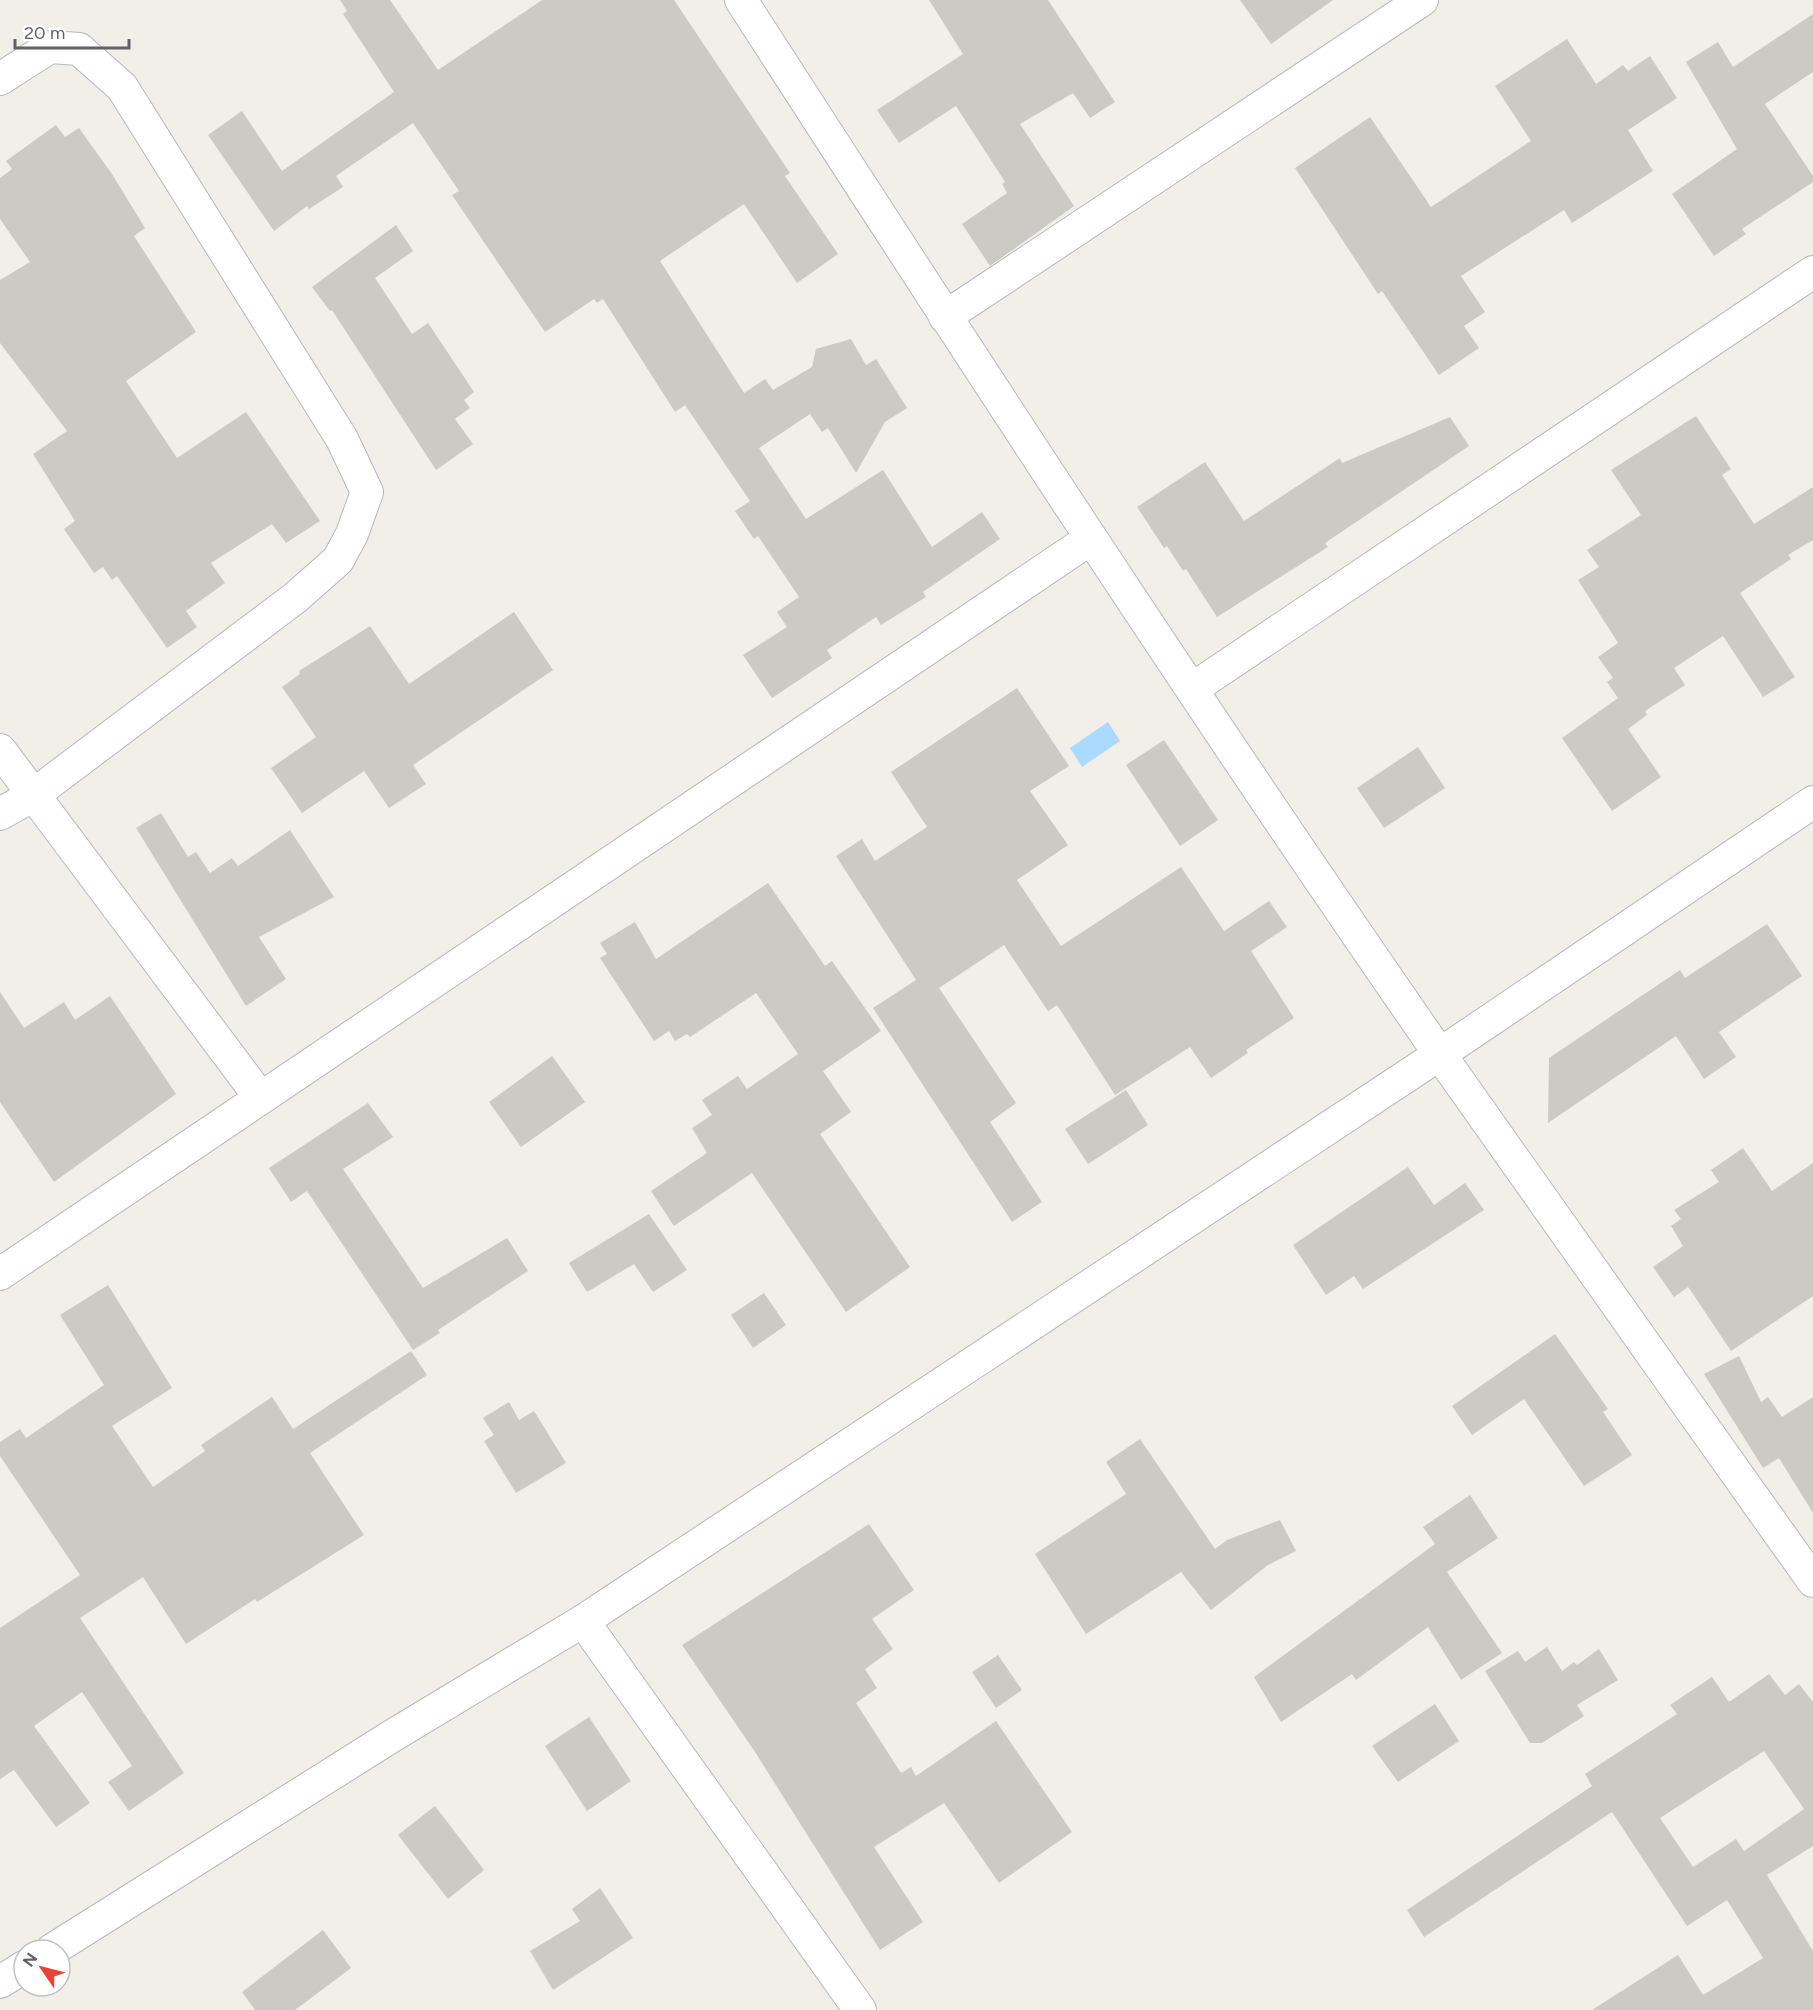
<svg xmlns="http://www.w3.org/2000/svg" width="1813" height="2010" font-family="Figtree,sans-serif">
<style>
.water{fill:#aadaff}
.building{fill:#cccac5;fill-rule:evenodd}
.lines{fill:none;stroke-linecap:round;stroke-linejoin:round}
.minor-casing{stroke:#b5b8bc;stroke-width:34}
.minor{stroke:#fff;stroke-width:32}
</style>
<rect width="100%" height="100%" fill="#f1efe8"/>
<!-- water -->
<polygon class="water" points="1108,722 1120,741 1082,767 1070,748"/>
<!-- building -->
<g class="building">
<polygon points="340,0 390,0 438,70 542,0 674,0 790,173 785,176 838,254 797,283 744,204 660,261 744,393 765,379 773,390 812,367 816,349 851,339 866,365 876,359 907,408 885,422 856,473 828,428 822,432 810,414 759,448 806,519 883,470 932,547 982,512 1000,539 923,592 926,597 881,625 876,617 827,650 832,658 772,698 743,655 787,627 777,612 799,597 758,536 754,539 735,511 750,501 685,405 675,412 603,299 597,303 594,299 545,332 452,195 459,191 413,123 336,176 343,187 309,209 307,206 274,231 208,135 242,111 282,171 394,92 343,14 347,11"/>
<polygon points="929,0 1048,0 1115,102 1090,118 1073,93 1020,124 1074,206 990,266 962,224 1007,193 1002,184 1005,182 956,106 899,143 877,110 963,54"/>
<polygon points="1240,0 1333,0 1271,44"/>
<polygon points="1813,14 1813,72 1765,104 1813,176 1813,182 1742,229 1746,234 1714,256 1672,194 1737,149 1686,62 1718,42 1733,67"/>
<polygon points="1567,39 1596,84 1623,65 1628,71 1650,56 1677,98 1628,130 1653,171 1572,223 1564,210 1461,276 1485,312 1464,326 1479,348 1439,375 1382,291 1378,294 1295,168 1370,117 1431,207 1531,141 1495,86"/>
<polygon points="56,125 65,137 79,128 112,174 145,228 134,236 196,332 126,381 177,458 246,412 320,521 286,543 272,524 211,563 225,583 186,611 197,627 167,648 117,576 112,580 103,567 94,573 64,529 75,521 33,454 67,431 0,343 0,280 30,262 0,219 0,178 12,169 6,161"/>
<polygon points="396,225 413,251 375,278 412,334 428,323 474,392 464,400 470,408 455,419 473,444 436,470 332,310 330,311 312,287"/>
<polygon points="1696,416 1731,469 1722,475 1754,524 1813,487 1813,540 1788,555 1791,559 1740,593 1795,677 1763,697 1723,636 1674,668 1685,685 1645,711 1647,715 1628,729 1661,777 1612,811 1562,738 1618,698 1607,682 1613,678 1598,657 1618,643 1578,580 1599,567 1587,550 1641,515 1611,470"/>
<polygon points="1450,417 1469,446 1325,543 1328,547 1217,617 1186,569 1183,571 1167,546 1164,548 1137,507 1205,462 1244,521 1340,458 1342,463"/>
<polygon points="514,612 553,670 413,765 426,784 389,808 364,771 302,813 271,768 316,737 282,687 300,674 299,671 370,626 409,684"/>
<polygon points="1017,688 1069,766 1030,791 1068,845 1017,880 1061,946 1181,867 1224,931 1269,901 1287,927 1251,951 1294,1018 1246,1050 1248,1053 1211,1078 1190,1047 1115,1095 1057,1005 1048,1011 1004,945 939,988 1016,1103 990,1122 1042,1202 1012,1222 873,1008 916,980 836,856 862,839 875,861 927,827 891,772"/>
<polygon points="1164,740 1218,820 1180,846 1126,765"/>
<polygon points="1418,747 1445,788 1384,828 1357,788"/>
<polygon points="161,813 188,857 196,852 210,873 232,858 238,866 290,830 334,897 259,937 286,979 246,1006 136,828"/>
<polygon points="768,883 825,966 832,961 881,1031 823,1071 851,1112 820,1134 910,1267 846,1312 752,1173 674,1226 651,1191 707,1153 692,1128 712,1115 702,1100 738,1076 747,1089 798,1054 756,993 690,1037 687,1034 675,1041 669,1031 654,1041 600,958 607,954 600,943 635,922 656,959"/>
<polygon points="1767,924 1802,976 1719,1032 1736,1057 1704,1079 1676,1036 1548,1123 1549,1058 1680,970 1685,978"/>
<polygon points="0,992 24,1028 64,1002 75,1020 110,996 176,1094 54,1182 0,1102"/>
<polygon points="552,1056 585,1102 521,1147 489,1102"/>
<polygon points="1126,1090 1148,1125 1088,1164 1065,1129"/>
<polygon points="368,1103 393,1137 343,1169 423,1288 507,1238 528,1271 438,1330 440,1333 413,1350 307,1191 291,1202 269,1168"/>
<polygon points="1743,1148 1772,1191 1813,1163 1813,1296 1731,1351 1691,1291 1688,1287 1674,1297 1653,1267 1683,1246 1671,1226 1681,1219 1674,1210 1719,1182 1711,1170"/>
<polygon points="1408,1167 1434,1205 1465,1183 1484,1210 1363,1289 1354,1276 1326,1295 1293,1245"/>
<polygon points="649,1214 687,1270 653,1292 634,1264 587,1292 569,1263"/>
<polygon points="108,1285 172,1388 112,1426 153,1487 205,1451 201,1445 272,1397 293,1429 411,1351 427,1375 310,1453 364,1535 257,1602 255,1599 186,1644 143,1577 80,1618 184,1773 129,1811 108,1782 132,1766 82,1692 34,1726 90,1803 56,1827 14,1770 0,1779 0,1628 80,1575 0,1456 0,1442 20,1429 26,1438 104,1385 60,1315"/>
<polygon points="764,1293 786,1325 753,1348 731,1315"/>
<polygon points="1555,1334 1608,1409 1603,1412 1632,1455 1584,1486 1524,1399 1472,1435 1452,1406"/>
<polygon points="1739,1356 1761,1402 1768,1397 1782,1417 1813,1397 1813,1513 1779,1458 1763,1468 1704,1374"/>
<polygon points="509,1402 519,1420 534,1411 566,1463 516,1493 484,1441 494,1435 483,1418"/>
<polygon points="1140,1439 1215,1549 1227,1540 1280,1520 1296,1551 1268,1565 1211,1610 1181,1572 1086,1634 1035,1554 1126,1494 1106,1462"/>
<polygon points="1470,1495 1498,1538 1447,1572 1502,1653 1461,1680 1428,1627 1356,1680 1352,1674 1281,1722 1254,1677 1435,1544 1423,1527"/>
<polygon points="869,1524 914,1590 872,1619 893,1649 865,1669 877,1688 856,1703 901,1773 911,1767 916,1776 996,1721 1072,1832 999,1883 944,1803 874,1847 923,1922 880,1950 755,1752 682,1645"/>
<polygon points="1547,1647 1562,1671 1574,1662 1577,1665 1599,1649 1618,1680 1577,1705 1584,1716 1542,1743 1530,1743 1485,1671 1518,1651 1525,1662"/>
<polygon points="998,1655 1022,1690 996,1708 972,1672"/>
<path d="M 1769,1674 L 1785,1695 L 1799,1684 L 1813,1702 L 1813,1846 L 1767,1875 L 1813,1951 L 1813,2010 L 1592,2010 L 1678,1955 L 1703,1995 L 1763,1958 L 1727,1900 L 1687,1926 L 1612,1812 L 1424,1937 L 1407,1910 L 1592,1786 L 1585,1774 L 1677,1714 L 1670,1705 L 1712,1677 L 1729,1702 ZM 1764,1751 L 1804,1809 L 1744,1851 L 1736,1839 L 1693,1867 L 1660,1818 Z"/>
<polygon points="1435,1704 1459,1741 1398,1782 1372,1746"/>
<polygon points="589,1717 631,1781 587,1811 545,1746"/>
<polygon points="435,1806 484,1870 448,1899 398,1835"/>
<polygon points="600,1888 633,1938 553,1990 530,1951 580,1921 572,1909"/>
<polygon points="323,1930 351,1968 295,2010 255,2010 242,1992"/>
</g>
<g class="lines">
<!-- minor casing -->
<g class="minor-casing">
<g id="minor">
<path d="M 741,0 C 970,355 1200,709 1441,1056 C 1564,1232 1689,1406 1813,1581"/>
<polyline points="0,79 50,47 79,49 122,87 342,439 367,492 352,534 338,560 295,598 32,796 0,814"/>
<polyline points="945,317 1422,0"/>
<polyline points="1192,689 1813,272"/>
<polyline points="0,750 260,1097"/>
<polyline points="0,1274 1090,539"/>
<polyline points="583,1621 860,2010"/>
<polyline points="52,1950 392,1736 583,1621 1440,1054 1813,802"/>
<polyline points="0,1982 24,1967"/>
</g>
</g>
<!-- minor -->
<use href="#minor" class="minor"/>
</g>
<!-- north arrow -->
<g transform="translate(42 1968) rotate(305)"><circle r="28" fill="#ffffff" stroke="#bfc1c3" stroke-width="1.5"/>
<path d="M0-4.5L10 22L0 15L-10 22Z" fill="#ea4335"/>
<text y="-9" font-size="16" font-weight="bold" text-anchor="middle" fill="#5f6368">N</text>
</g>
<!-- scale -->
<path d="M15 39v9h114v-9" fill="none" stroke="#5f6368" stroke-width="3"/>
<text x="24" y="39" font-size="18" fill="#5f6368" stroke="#ffffff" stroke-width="4.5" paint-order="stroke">20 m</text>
</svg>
